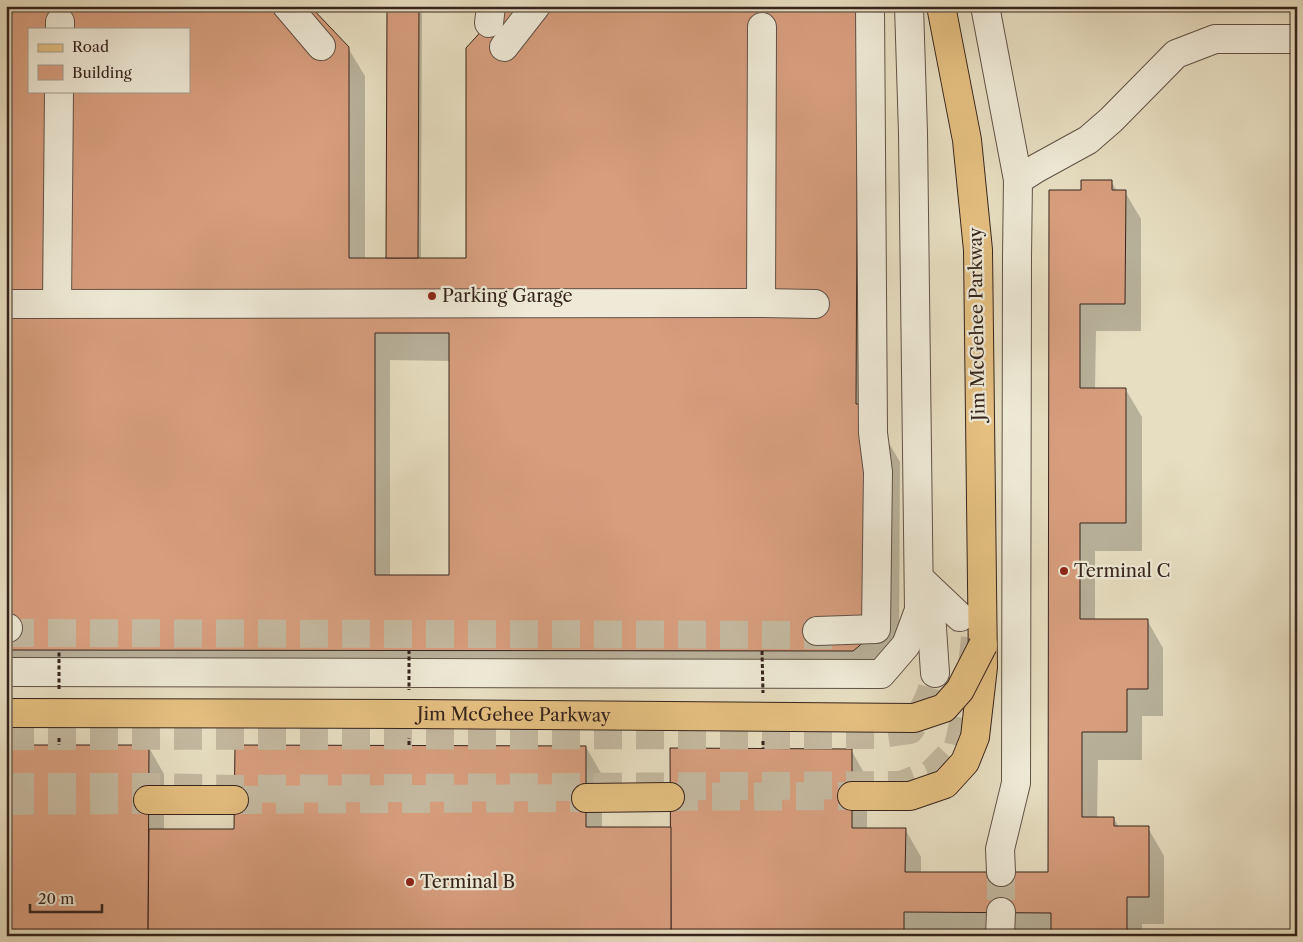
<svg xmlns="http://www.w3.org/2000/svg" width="1303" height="942" viewBox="0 0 1303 942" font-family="'Libre Caslon Text',serif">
	<rect width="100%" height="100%" fill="#e7dec1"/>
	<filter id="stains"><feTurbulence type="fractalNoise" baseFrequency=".004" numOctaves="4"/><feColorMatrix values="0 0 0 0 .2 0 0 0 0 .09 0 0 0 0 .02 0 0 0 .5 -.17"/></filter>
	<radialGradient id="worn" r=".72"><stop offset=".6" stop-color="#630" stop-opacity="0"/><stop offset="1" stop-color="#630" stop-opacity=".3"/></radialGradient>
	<!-- shadow -->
	<g fill="#0003" fill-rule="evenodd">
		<path d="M6 6 348 48 365 76V259H388V6H422L421 259H467L870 6 886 438 900 462 899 645 892 660 6 677ZM29 29H189V91H29ZM390 360 450 361V577H390Z"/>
		<path d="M1111 181 1117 191 1125 192 1141 219V331H1096L1095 389 1126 390 1142 417V551H1095V620H1147L1163 648V716H1142V760H1098L1097 819H1114L1119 827 1148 828 1164 856V924H1142V936H6L148 746 164 774V830H236L586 747 602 775V828H673L851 750 867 778V829H905L921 857V873H1049L1082 192Z"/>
	</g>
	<!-- building -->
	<g fill="#d79e7e" stroke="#36241d" fill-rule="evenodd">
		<path d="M6 6H310L349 47V258H466V48L504 6H858L856 404H871L876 632 853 651 6 650ZM29 29H189V91H29ZM375 333H449V575H375Z"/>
		<path d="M387 6H419L418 258H386Z"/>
		<path d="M1081 180H1112V190H1126L1125 304H1080V388H1126V523H1080V619H1148V689H1127V732H1082V817H1114V826H1149V897H1127V936H1051V913L904 912V936H671L670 748 852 749V828H906L905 872H1048L1049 190H1081Z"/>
		<path d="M6 745H149L148 936H6Z"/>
		<path d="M235 745 586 746V827H671V936H148L149 829H234Z"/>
	</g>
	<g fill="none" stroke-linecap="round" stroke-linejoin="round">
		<!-- minor-tunnel -->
		<g stroke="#c4b9a0" stroke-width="28" stroke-dasharray="28 14" stroke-linecap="butt">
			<path d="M6 633 842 635"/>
			<path d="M6 736 876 735 910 730C922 711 933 696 935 673"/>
			<path d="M6 787H149L234 789 901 785 932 773 958 746 968 702 975 638 960 617"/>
			<path d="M1001 872V912"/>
		</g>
		<!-- major-tunnel -->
		<g stroke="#c4b9a0" stroke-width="28" stroke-dasharray="28 14" stroke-linecap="butt">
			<path d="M670 797 852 796"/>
			<path d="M234 800 586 798"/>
			<path d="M6 801 148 800"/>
		</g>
		<!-- minor casing -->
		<g stroke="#625246" stroke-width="30">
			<g id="minor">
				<path d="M287 6 321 46"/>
				<path d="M985 6 1018 180"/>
				<path d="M489 23 491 6"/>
				<path d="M60 29V22"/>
				<path d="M504 47 536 6"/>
				<path d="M761 303 762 27"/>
				<path d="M10 304 761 303 815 304"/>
				<path d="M57 304 59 91"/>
				<path d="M921 580 960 617"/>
				<path d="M924 594 931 613 935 673"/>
				<path d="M6 628H8"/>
				<path d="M817 631 876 629 878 472 873 433 870 6"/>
				<path d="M6 672 881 674 906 645 919 610 913 133 909 6"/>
				<path d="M1001 872 1000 849 1016 783 1017 257 1018 180 1037 168 1088 140 1111 120 1176 54 1215 39H1297"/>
				<path d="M1000 936 1001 912"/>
			</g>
		</g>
		<!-- major casing -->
		<g stroke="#36241d" stroke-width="30">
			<g id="major">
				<path d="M852 796H910L945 784 965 762 975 737 983 667 978 250 967 140 941 6"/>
				<path d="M586 798 670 797"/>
				<path d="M148 800H234"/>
			</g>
		</g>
		<!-- minor -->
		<use href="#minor" stroke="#efead7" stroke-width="28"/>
		<!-- major -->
		<use href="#major" stroke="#e4bf80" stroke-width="28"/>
		<!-- major-bridge casing -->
		<g stroke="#36241d" stroke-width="30" stroke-linecap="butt">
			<g id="major-bridge">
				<path id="s1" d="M6 713 409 714 914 718 944 708 960 690 983 645"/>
			</g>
		</g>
		<!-- path-bridge -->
		<g stroke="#36241d" stroke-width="3" stroke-dasharray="4 2.5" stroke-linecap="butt">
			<path d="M409 650V690"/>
			<path d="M762 651 763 693"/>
			<path d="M59 689V650"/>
			<path d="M59 738V745"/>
			<path d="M763 741V749"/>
			<path d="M409 745V738"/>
		</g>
		<!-- major-bridge -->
		<use href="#major-bridge" stroke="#e4bf80" stroke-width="28"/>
	</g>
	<!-- markers -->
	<g fill="#8f2418" stroke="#efead7" stroke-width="2">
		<circle cx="432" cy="296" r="5"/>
		<circle cx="1064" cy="571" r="5"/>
		<circle cx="410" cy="882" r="5"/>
	</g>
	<g text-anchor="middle" stroke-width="4.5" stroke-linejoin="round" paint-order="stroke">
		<!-- poi labels -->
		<g font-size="18" fill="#36241d" stroke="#efead7" text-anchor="start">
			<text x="442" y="302">Parking Garage</text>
			<text x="1074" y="577">Terminal C</text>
			<text x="420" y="888">Terminal B</text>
		</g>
		<!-- street labels -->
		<g font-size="18" fill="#36241d" stroke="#efead7">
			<text transform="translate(977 324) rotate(-91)" y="6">Jim McGehee Parkway</text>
			<text dy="6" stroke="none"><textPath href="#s1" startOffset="508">Jim McGehee Parkway</textPath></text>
		</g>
	</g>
	<!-- margin -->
	<rect width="1303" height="942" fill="none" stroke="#e7dec1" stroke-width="25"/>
	<rect x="8" y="8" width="1288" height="927" fill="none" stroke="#36241d" stroke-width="2.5"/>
	<rect x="12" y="12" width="1278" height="917" fill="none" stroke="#36241d"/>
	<!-- legend -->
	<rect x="28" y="28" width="162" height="65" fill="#efead7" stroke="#a59b8d"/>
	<rect x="38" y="44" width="25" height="8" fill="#e4bf80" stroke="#a59b8d"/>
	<text x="72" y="52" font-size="15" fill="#36241d">Road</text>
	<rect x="38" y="65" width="25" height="15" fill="#d79e7e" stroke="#a59b8d"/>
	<text x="72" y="78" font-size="15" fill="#36241d">Building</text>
	<!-- scale -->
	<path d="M30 904v8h72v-8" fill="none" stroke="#36241d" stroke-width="2.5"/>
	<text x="38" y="904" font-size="15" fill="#36241d" stroke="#efead7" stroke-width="4" paint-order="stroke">20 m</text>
	<rect width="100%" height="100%" filter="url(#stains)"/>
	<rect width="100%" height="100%" fill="url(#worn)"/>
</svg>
